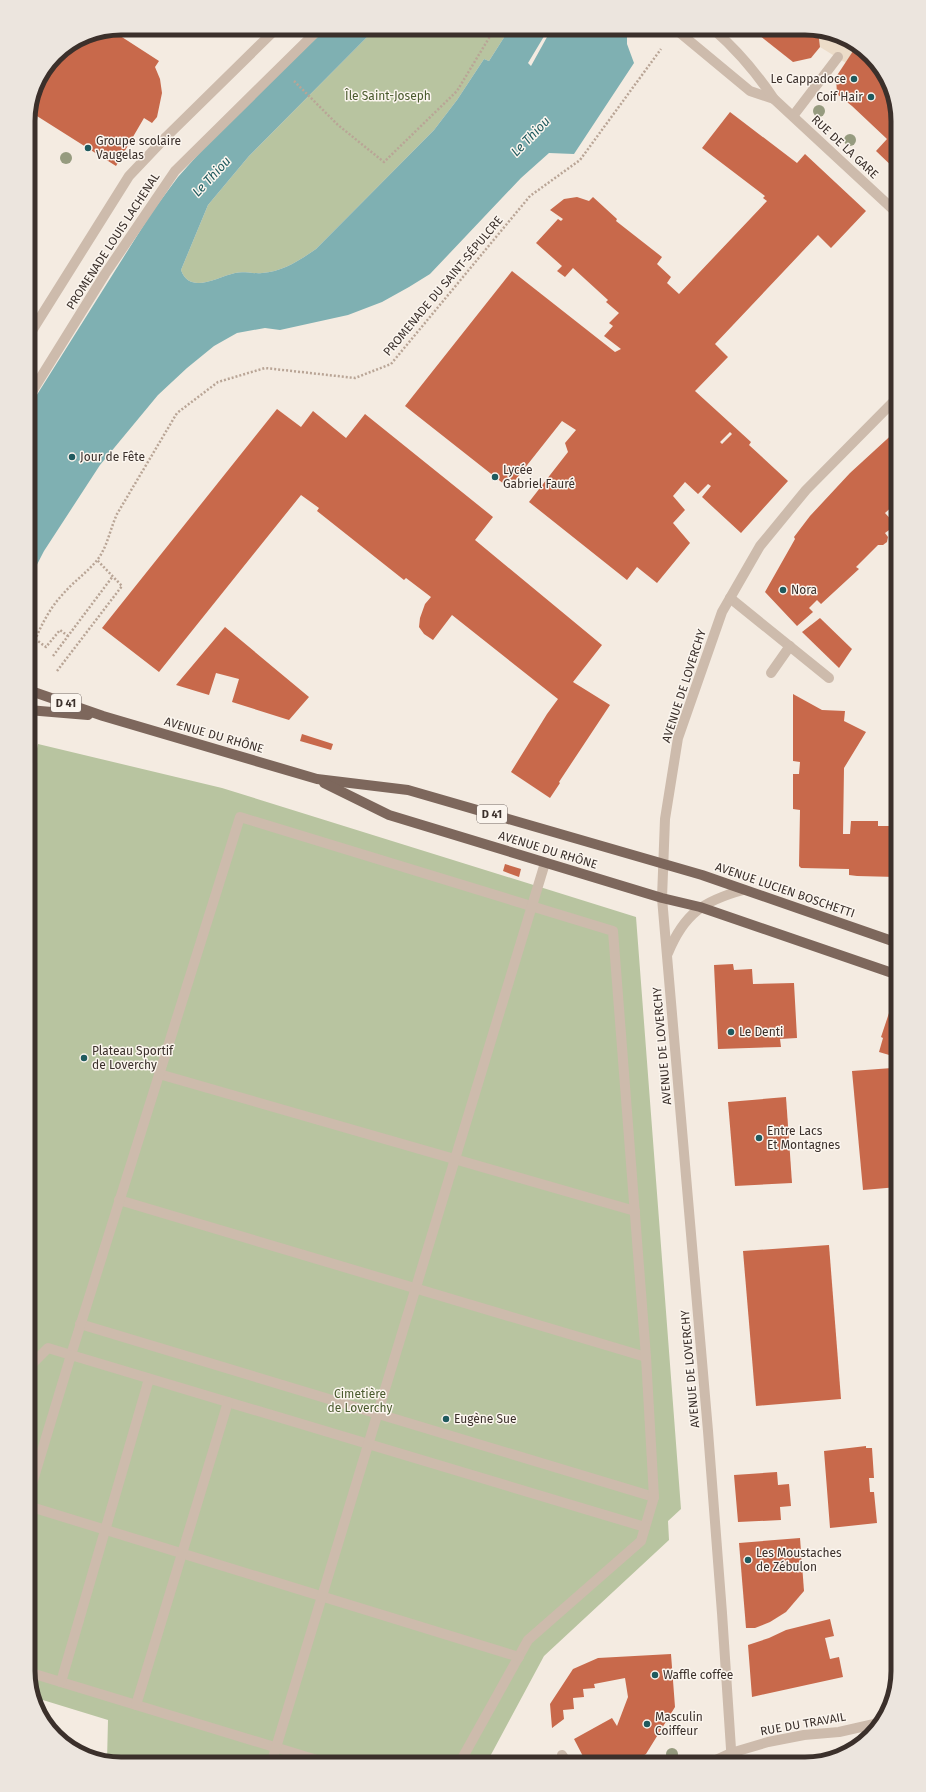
<svg xmlns="http://www.w3.org/2000/svg" width="926" height="1792" viewBox="0 0 926 1792" font-family="'Fira Sans',sans-serif">
	<rect width="100%" height="100%" fill="#f4ebe1"/>
	<!-- green -->
	<g fill="#b8c4a0">
		<path d="M376 28H510L489 61 484 59 457 100 434 130 316 249C300 260 282 272 262 273 254 274 243 271 235 273 217 277 190 295 181 270L208 205 249 156Z"/>
		<path d="M38 744 222 788 636 917 681 1509 668 1521 669 1540 544 1656 486 1764H115L107 1761 108 1720 33 1697 28 1671V1331L31 1328 28 1326V789Z"/>
	</g>
	<!-- plaza -->
	<path fill="#ecdcc8" d="M818 31 857 45 846 63 820 47Z"/>
	<!-- water -->
	<path fill="#7fb0b2" d="M327 28H376L249 156 208 205 181 270C190 295 217 277 235 273 243 271 254 274 262 273 282 272 300 260 316 249L434 130 457 100 484 59 489 61 510 28H529L525 35 528 37 533 28H549L528 63 531 66 552 28H627V44L634 63 574 154 549 153 521 178 430 274 409 287 382 302 348 315 280 330 265 328 237 333 214 346 187 368 158 395 100 465 44 551 28 582V409L152 212 178 177 221 129Z"/>
	<!-- building -->
	<g fill="#c8694b" fill-rule="evenodd">
		<path d="M750 28H812L818 31 820 47 811 58 793 62Z"/>
		<path d="M111 30 159 61 155 67 160 79 162 93 157 117 152 123 144 118 116 166 29 111 35 85 55 55 85 35Z"/>
		<path d="M857 45 862 47 891 85 898 121V172L876 151 887 139 852 106 837 94 836 77Z"/>
		<path d="M730 112 797 163 805 154 866 211 831 248 818 235 715 344 728 357 695 391 751 442 749 445 788 481 741 533 702 497 711 486 708 484 698 494 685 482 673 496 685 510 673 523 690 543 657 583 637 567 627 580 529 502 568 452 565 443 576 430 562 421 509 488 405 406 512 271 615 352 621 349 604 336 613 326 609 323 619 313 606 302 608 300 573 268 565 277 557 271 562 266 536 243 558 219 561 221 563 219 550 210 564 199 577 197 589 201 593 197 617 219 616 221 662 257 657 264 671 277 667 283 679 294 767 201 763 198 765 196 702 148ZM730 432 732 434 722 444 720 442Z"/>
		<path d="M898 349V365L890 358Z"/>
		<path d="M277 409 301 427 313 411 346 438 365 414 493 517 475 540 602 645 573 682 610 705 559 782 560 783 550 798 511 772 547 714 558 699 452 615 433 640 424 634 419 627 420 618 425 604 431 597 406 578 404 580 317 511 319 508 301 495 159 672 102 628Z"/>
		<path d="M898 429V508L895 504 885 513 896 525 885 533 888 537 887 542 883 545H878L856 567 859 569 821 604 817 600 809 608 813 612 797 626 765 592 795 539 794 537 810 516 850 473Z"/>
		<path d="M820 618 852 649 839 668 802 632Z"/>
		<path d="M225 627 309 697 289 720 232 702 239 679 216 673 209 695 176 685Z"/>
		<path d="M898 647V665L889 660Z"/>
		<path d="M793 694 822 710 845 711 844 721 866 732 844 768 843 834H850L851 821H878V826H898V869H897L896 877 857 876 849 875V869L801 868 799 866 800 810 793 809V774H799L800 762 793 761Z"/>
		<path d="M302 734 333 744 331 750 300 741Z"/>
		<path d="M505 864 521 869 519 877 503 871Z"/>
		<path d="M733 964 734 970 752 969 753 984 794 983 797 1038 780 1039 781 1047 718 1049 714 965Z"/>
		<path d="M893 1001 898 1003V1050L896 1057 879 1052 883 1038 881 1037Z"/>
		<path d="M892 1068 898 1135V1187L863 1190 852 1071Z"/>
		<path d="M786 1097 792 1183 735 1186 728 1102Z"/>
		<path d="M829 1245 841 1399 756 1406 743 1251Z"/>
		<path d="M866 1446V1448H872L874 1478H869L870 1492H874L877 1523 830 1528 824 1451Z"/>
		<path d="M777 1472 778 1485 789 1484 791 1506 780 1507 781 1520 738 1522 734 1475Z"/>
		<path d="M800 1538 804 1591 786 1612 770 1622 755 1628H746L739 1543Z"/>
		<path d="M830 1619 834 1636 825 1638 830 1659 839 1657 843 1677 752 1697 748 1645 769 1638 786 1630Z"/>
		<path d="M671 1654 675 1707 646 1754 629 1764H587L574 1739 612 1718 617 1726 628 1697 625 1678 594 1684 595 1688 583 1689 584 1697 573 1698 574 1709 563 1710 564 1719 552 1728 550 1704 573 1669 598 1658Z"/>
		<path d="M539 1759 542 1764H532Z"/>
	</g>
	<g fill="none" stroke-linecap="round" stroke-linejoin="round">
		<!-- path -->
		<g stroke="#b9a596" stroke-width="2.5" stroke-dasharray="2 2" stroke-linecap="butt">
			<path d="M294 81 338 125 384 162 457 91 495 28"/>
			<path d="M35 639 46 647 60 630 68 636"/>
			<path d="M53 656 113 576"/>
			<path d="M28 659C36 636 46 612 63 594 74 581 88 572 98 559 108 545 110 529 117 514L177 413 218 382 265 368 355 378 391 364 530 196 580 160 661 49"/>
			<path d="M57 671 122 586 97 560"/>
			<path d="M28 759 32 742"/>
		</g>
		<!-- minor -->
		<g stroke="#cdbbac" stroke-width="10">
			<path d="M674 28 750 91 774 99"/>
			<path d="M712 28C736 49 756 72 774 99L898 214"/>
			<path d="M793 116 838 57"/>
			<path d="M28 337 129 176 166 137 277 28"/>
			<path d="M28 398 105 274 175 171 320 28"/>
			<path d="M730 598 829 678"/>
			<path d="M771 673 790 646"/>
			<path d="M668 953C684 914 703 901 743 890"/>
			<path d="M159 1074 635 1211"/>
			<path d="M119 1200 646 1357"/>
			<path d="M80 1324 654 1497"/>
			<path d="M28 1368 48 1348 71 1355 240 817 613 931 646 1357 654 1497 641 1541 528 1640 459 1764"/>
			<path d="M28 1497 71 1355 645 1527"/>
			<path d="M28 1506 519 1657"/>
			<path d="M28 1672 330 1764"/>
			<path d="M61 1682 149 1379"/>
			<path d="M136 1705 228 1402"/>
			<path d="M562 1755 568 1764"/>
			<path d="M271 1764 545 863"/>
			<path d="M707 1764 731 1753 768 1742 804 1735 839 1732 883 1722"/>
			<path d="M732 1764 722 1613 708 1431 662 898 665 819 678 738 722 612 760 546 806 490 898 397"/>
		</g>
		<!-- major -->
		<g stroke="#7d675c" stroke-width="10">
			<path d="M28 690 103 716 317 779 408 790 702 875 898 943"/>
			<path d="M28 710 88 715"/>
			<path d="M324 783 389 815 662 898 700 907 898 975"/>
		</g>
	</g>
	<!-- trees -->
	<g fill="#969b7f">
		<circle cx="819" cy="111" r="6"/>
		<circle cx="850" cy="140" r="6"/>
		<circle cx="66" cy="158" r="6"/>
		<circle cx="672" cy="1754" r="6"/>
	</g>
	<!-- markers -->
	<g fill="#1f5a5e" stroke="#fbf5ee" stroke-width="1.5">
		<circle cx="854" cy="79" r="4"/>
		<circle cx="871" cy="97" r="4"/>
		<circle cx="88" cy="148" r="4"/>
		<circle cx="72" cy="457" r="4"/>
		<circle cx="495" cy="477" r="4"/>
		<circle cx="783" cy="590" r="4"/>
		<circle cx="731" cy="1032" r="4"/>
		<circle cx="84" cy="1058" r="4"/>
		<circle cx="759" cy="1138" r="4"/>
		<circle cx="446" cy="1419" r="4"/>
		<circle cx="748" cy="1560" r="4"/>
		<circle cx="655" cy="1675" r="4"/>
		<circle cx="647" cy="1724" r="4"/>
	</g>
	<g text-anchor="middle" stroke-width="3" stroke-linejoin="round" paint-order="stroke">
		<!-- shield labels -->
		<g fill="#fbf5ee" stroke="#756b66" stroke-width="1">
			<rect x="51" y="694" width="30" height="18" rx="3"/>
			<rect x="477" y="805" width="30" height="18" rx="3"/>
		</g>
		<g font-size="11" font-weight="bold" fill="#3b302b">
			<text x="66" y="707">D 41</text>
			<text x="492" y="818">D 41</text>
		</g>
		<!-- poi labels -->
		<g font-size="12" fill="#3b302b" stroke="#fbf5ee" text-anchor="start">
			<text x="846" y="83" text-anchor="end">Le Cappadoce</text>
			<text x="863" y="101" text-anchor="end">Coif Hair</text>
			<text x="96" y="145">Groupe scolaire<tspan x="96" dy="14">Vaugelas</tspan></text>
			<text x="80" y="461">Jour de Fête</text>
			<text x="503" y="474">Lycée<tspan x="503" dy="14">Gabriel Fauré</tspan></text>
			<text x="791" y="594">Nora</text>
			<text x="739" y="1036">Le Denti</text>
			<text x="92" y="1055">Plateau Sportif<tspan x="92" dy="14">de Loverchy</tspan></text>
			<text x="767" y="1135">Entre Lacs<tspan x="767" dy="14">Et Montagnes</tspan></text>
			<text x="454" y="1423">Eugène Sue</text>
			<text x="756" y="1557">Les Moustaches<tspan x="756" dy="14">de Zébulon</tspan></text>
			<text x="663" y="1679">Waffle coffee</text>
			<text x="655" y="1721">Masculin<tspan x="655" dy="14">Coiffeur</tspan></text>
		</g>
		<!-- park labels -->
		<g font-size="12" fill="#4a5a2e" stroke="#fbf5ee">
			<text x="388" y="100">Île Saint-Joseph</text>
			<text x="360" y="1398">Cimetière<tspan x="360" dy="14">de Loverchy</tspan></text>
		</g>
		<!-- street labels -->
		<g font-size="12" fill="#3b302b" stroke="#fbf5ee">
			<text transform="translate(845 147) rotate(43)" y="4">RUE DE LA GARE</text>
			<text transform="translate(113 241) rotate(-57)" y="4">PROMENADE LOUIS LACHENAL</text>
			<text transform="translate(443 286) rotate(-50)" y="4">PROMENADE DU SAINT-SÉPULCRE</text>
			<text transform="translate(684 686) rotate(-72)" y="4">AVENUE DE LOVERCHY</text>
			<text transform="translate(214 735) rotate(16)" y="4">AVENUE DU RHÔNE</text>
			<text transform="translate(548 850) rotate(17)" y="4">AVENUE DU RHÔNE</text>
			<text transform="translate(785 890) rotate(19)" y="4">AVENUE LUCIEN BOSCHETTI</text>
			<text transform="translate(662 1046) rotate(-95)" y="4">AVENUE DE LOVERCHY</text>
			<text transform="translate(690 1369) rotate(-95)" y="4">AVENUE DE LOVERCHY</text>
			<text transform="translate(803 1724) rotate(-10)" y="4">RUE DU TRAVAIL</text>
		</g>
		<!-- water labels -->
		<g font-size="13" font-style="italic" fill="#1f5a5e" stroke="#fbf5ee">
			<text transform="translate(530 136) rotate(-46)" y="5">Le Thiou</text>
			<text transform="translate(211 176) rotate(-47)" y="5">Le Thiou</text>
		</g>
	</g>
	<!-- crop -->
	<path d="M0 0H926V1792H0ZM121 35H805A86 86 0 0 1 891 121V1671A86 86 0 0 1 805 1757H121A86 86 0 0 1 35 1671V121A86 86 0 0 1 121 35Z" fill="#ece5de" fill-rule="evenodd"/>
	<path fill="none" stroke="#3b302b" stroke-width="5" d="M121 35H805A86 86 0 0 1 891 121V1671A86 86 0 0 1 805 1757H121A86 86 0 0 1 35 1671V121A86 86 0 0 1 121 35Z"/>
</svg>
